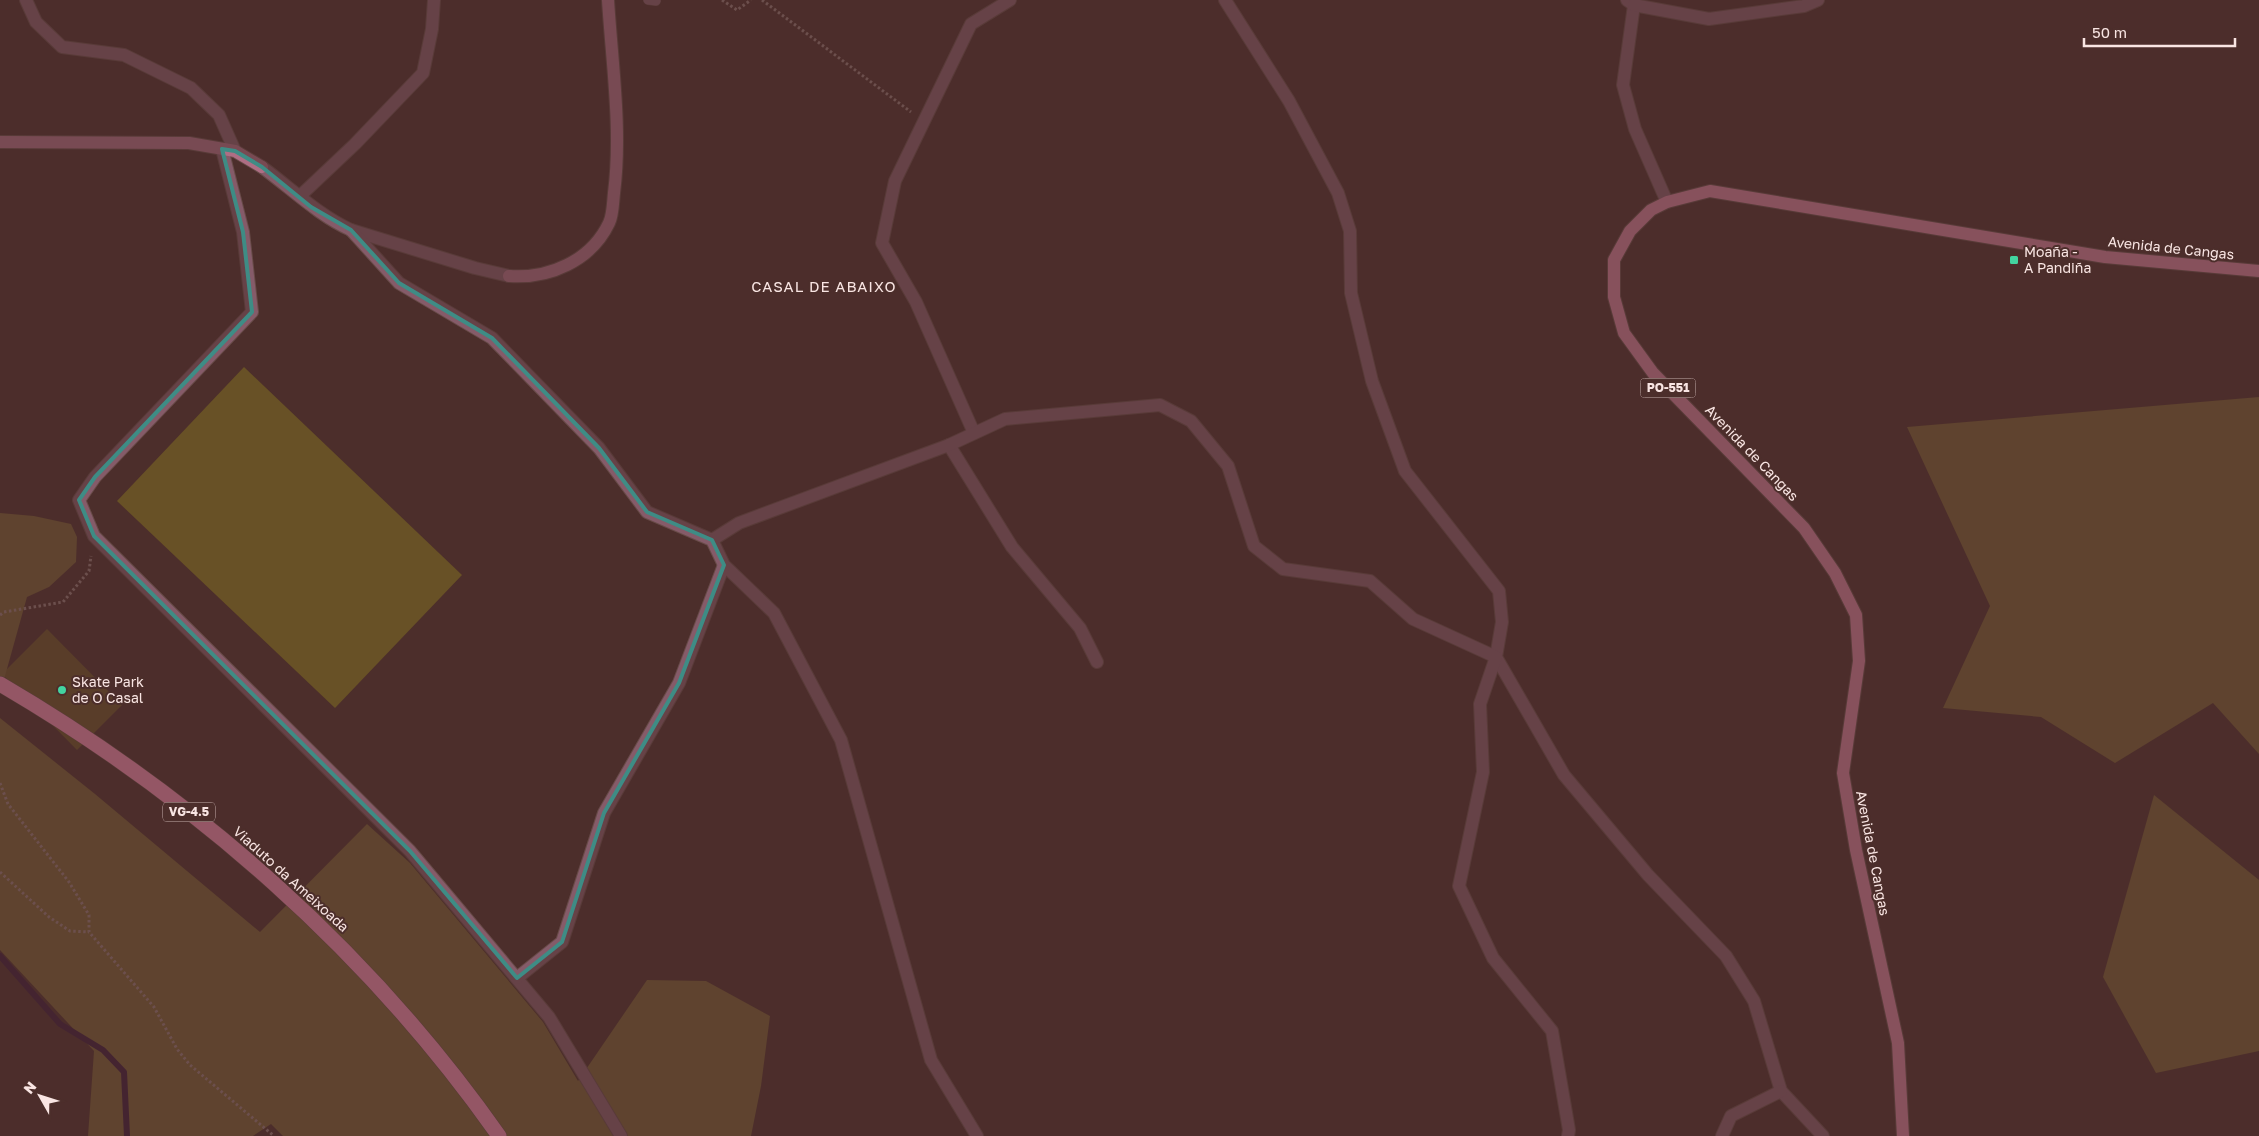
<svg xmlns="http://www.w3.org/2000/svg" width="2259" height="1136" viewBox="0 0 2259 1136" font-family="'Golos Text',sans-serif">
	<rect width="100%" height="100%" fill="#4c2e2b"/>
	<!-- green -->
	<g fill="#685126">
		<path d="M244 367 462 575 335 708 117 501Z"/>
		<path d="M47 629 122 705 77 750 2 674Z"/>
	</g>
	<!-- forest -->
	<g fill="#755d33">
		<path d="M2259 397V754L2213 703 2115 763 2041 717 1943 708 1990 606 1907 427Z"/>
		<path d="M0 513 34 516 71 524 77 537 76 562 49 587 27 597 0 694Z"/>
		<path d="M0 718 95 794 260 932 367 824 410 863 543 1022 578 1081 647 980 706 981 770 1016 761 1086 751 1136H283L271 1124 253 1136H88L94 1051 0 950Z"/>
		<path d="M2154 795 2259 880V1051L2156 1073 2103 977Z"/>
	</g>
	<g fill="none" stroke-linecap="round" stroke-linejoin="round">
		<!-- stream -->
		<path stroke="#3a1a37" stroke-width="6" d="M0 956 60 1024 103 1050 124 1072 127 1136"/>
		<!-- lane casing -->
		<g stroke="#684b48" stroke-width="10">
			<path id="lane" d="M648 0 656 1"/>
		</g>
		<!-- street casing -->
		<g stroke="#684b48" stroke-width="14">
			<g id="street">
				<path d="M26 0 36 22 62 47 124 55 191 88 219 115 235 151"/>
				<path d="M1225 0 1289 101 1338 193 1350 231 1351 293 1372 381 1405 471 1499 591 1502 622 1496 657 1564 775 1648 875 1726 956 1754 1001 1781 1091 1823 1136"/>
				<path d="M1627 0 1634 5 1623 85 1635 129 1667 202"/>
				<path d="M1634 5 1709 19 1804 6 1818 0"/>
				<path d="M222 149 243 232 252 312 95 477 79 500 94 536 410 851 549 1017 621 1136"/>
				<path d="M262 167C292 189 318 215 351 230L475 268 509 276"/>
				<path d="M300 196 355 144 423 73 432 29 434 0"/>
				<path d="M351 230 399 283 492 338 599 448 647 512 712 540 724 565 774 613 841 740 931 1060 977 1136"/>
				<path d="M974 433 916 302 882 243 895 181 971 24 1010 0"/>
				<path d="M949 445 1012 547 1080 628 1097 662"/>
				<path d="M712 540 739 523 949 445 1005 419 1160 405 1191 421 1228 466 1254 546 1283 569 1370 581 1413 619 1496 657 1480 704 1483 772 1459 886 1493 958 1552 1031 1569 1130 1568 1136"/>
				<path d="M517 978 562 942 604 813 679 683 724 565"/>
				<path d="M1722 1136 1731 1116 1781 1091"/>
			</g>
		</g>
		<!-- secondary casing -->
		<g stroke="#684b48" stroke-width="14">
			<g id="secondary">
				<path d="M0 142 189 143 235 151 262 167"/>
				<path d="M509 276C549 279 591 261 609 223 613 215 613 202 614 193 622 130 612 64 608 0"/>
			</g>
		</g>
		<!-- primary casing -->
		<g stroke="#684b48" stroke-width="14">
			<path id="primary" d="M1903 1136 1898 1043 1856 850 1843 773 1859 661 1856 615 1835 573 1804 528 1653 373 1624 333 1614 297V260L1630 231 1651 210 1667 202 1710 191 2105 257 2259 271"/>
		</g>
		<!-- highway casing -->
		<g stroke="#684b48" stroke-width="16">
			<path id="highway" d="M0 684C195 798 369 951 499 1136"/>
		</g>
		<!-- path -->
		<g stroke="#927875" stroke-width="3" stroke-dasharray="2.5 2.5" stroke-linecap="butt">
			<path d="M722 0 737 10 751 0"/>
			<path d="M762 0 911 112"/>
			<path d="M0 615 4 612 63 602 89 571 91 556"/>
			<path d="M0 783 8 804 69 882 89 915V932L154 1007 177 1049 190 1065 274 1136"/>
			<path d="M0 872 49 917 70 931 89 932"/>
		</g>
		<!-- lane -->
		<use href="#lane" stroke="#855b69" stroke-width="9"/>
		<!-- street -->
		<use href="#street" stroke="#855b69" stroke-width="12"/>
		<!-- secondary -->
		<use href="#secondary" stroke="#ae6e84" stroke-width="12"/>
		<!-- primary -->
		<use href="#primary" stroke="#ce7c98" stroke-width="12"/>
		<!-- highway -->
		<use href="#highway" stroke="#eb88ab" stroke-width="15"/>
	</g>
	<!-- marked area -->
	<path d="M0 0H2259V1136H0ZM222 149 235 151 262 167 311 207 351 230 399 283 492 338 599 448 647 512 712 540 724 565 679 683 604 813 562 942 517 978 410 851 94 536 79 500 95 477 252 312 243 232Z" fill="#4c2e2b" fill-opacity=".55" fill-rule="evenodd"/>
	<path fill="none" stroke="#3e8c85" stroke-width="4" stroke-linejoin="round" d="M222 149 235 151 262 167 311 207 351 230 399 283 492 338 599 448 647 512 712 540 724 565 679 683 604 813 562 942 517 978 410 851 94 536 79 500 95 477 252 312 243 232Z"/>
	<!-- markers -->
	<g fill="#43d4a0" stroke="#4c2e2b" stroke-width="2">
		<rect x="2009" y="255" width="10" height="10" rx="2.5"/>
		<circle cx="62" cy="690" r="5"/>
	</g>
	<g text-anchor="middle" stroke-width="4" stroke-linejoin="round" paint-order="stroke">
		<!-- shield labels -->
		<g fill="#4c2e2b" stroke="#c5aeac" stroke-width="1">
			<rect x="1640.5" y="378.5" width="55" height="19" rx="4"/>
			<rect x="163" y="802.5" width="52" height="19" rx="4"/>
		</g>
		<g font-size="12" font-weight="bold" fill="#f9e5e3">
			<text x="1668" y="392">PO-551</text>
			<text x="189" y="816">VG-4.5</text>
		</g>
		<!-- street labels -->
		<g font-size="14" fill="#f9e5e3" stroke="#4c2e2b">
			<text transform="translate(2171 248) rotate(6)" y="5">Avenida de Cangas</text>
			<text transform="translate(1752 453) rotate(46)" y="5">Avenida de Cangas</text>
			<text transform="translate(1873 853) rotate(79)" y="5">Avenida de Cangas</text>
			<text transform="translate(291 879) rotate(42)" y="5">Viaduto da Ameixoada</text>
		</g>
		<!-- poi labels -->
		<g font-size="14" fill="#f9e5e3" stroke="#4c2e2b" text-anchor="start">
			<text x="2024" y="257">Moaña -<tspan x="2024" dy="16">A Pandiña</tspan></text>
			<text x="72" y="687">Skate Park<tspan x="72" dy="16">de O Casal</tspan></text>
		</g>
		<!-- neighbourhood labels -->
		<g font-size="15" letter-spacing="1" fill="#f9e5e3" stroke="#4c2e2b">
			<text x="824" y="292">CASAL DE ABAIXO</text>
		</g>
	</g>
	<!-- north arrow -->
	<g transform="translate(40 1096) rotate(309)" stroke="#4c2e2b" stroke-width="4" paint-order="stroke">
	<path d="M0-4L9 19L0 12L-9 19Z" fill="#f9e5e3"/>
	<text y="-8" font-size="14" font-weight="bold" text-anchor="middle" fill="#f9e5e3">N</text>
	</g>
	<!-- scale -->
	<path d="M2084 38v8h151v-8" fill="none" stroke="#f9e5e3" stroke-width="2.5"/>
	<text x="2092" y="38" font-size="15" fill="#f9e5e3" stroke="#4c2e2b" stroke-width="4" paint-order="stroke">50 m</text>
</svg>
